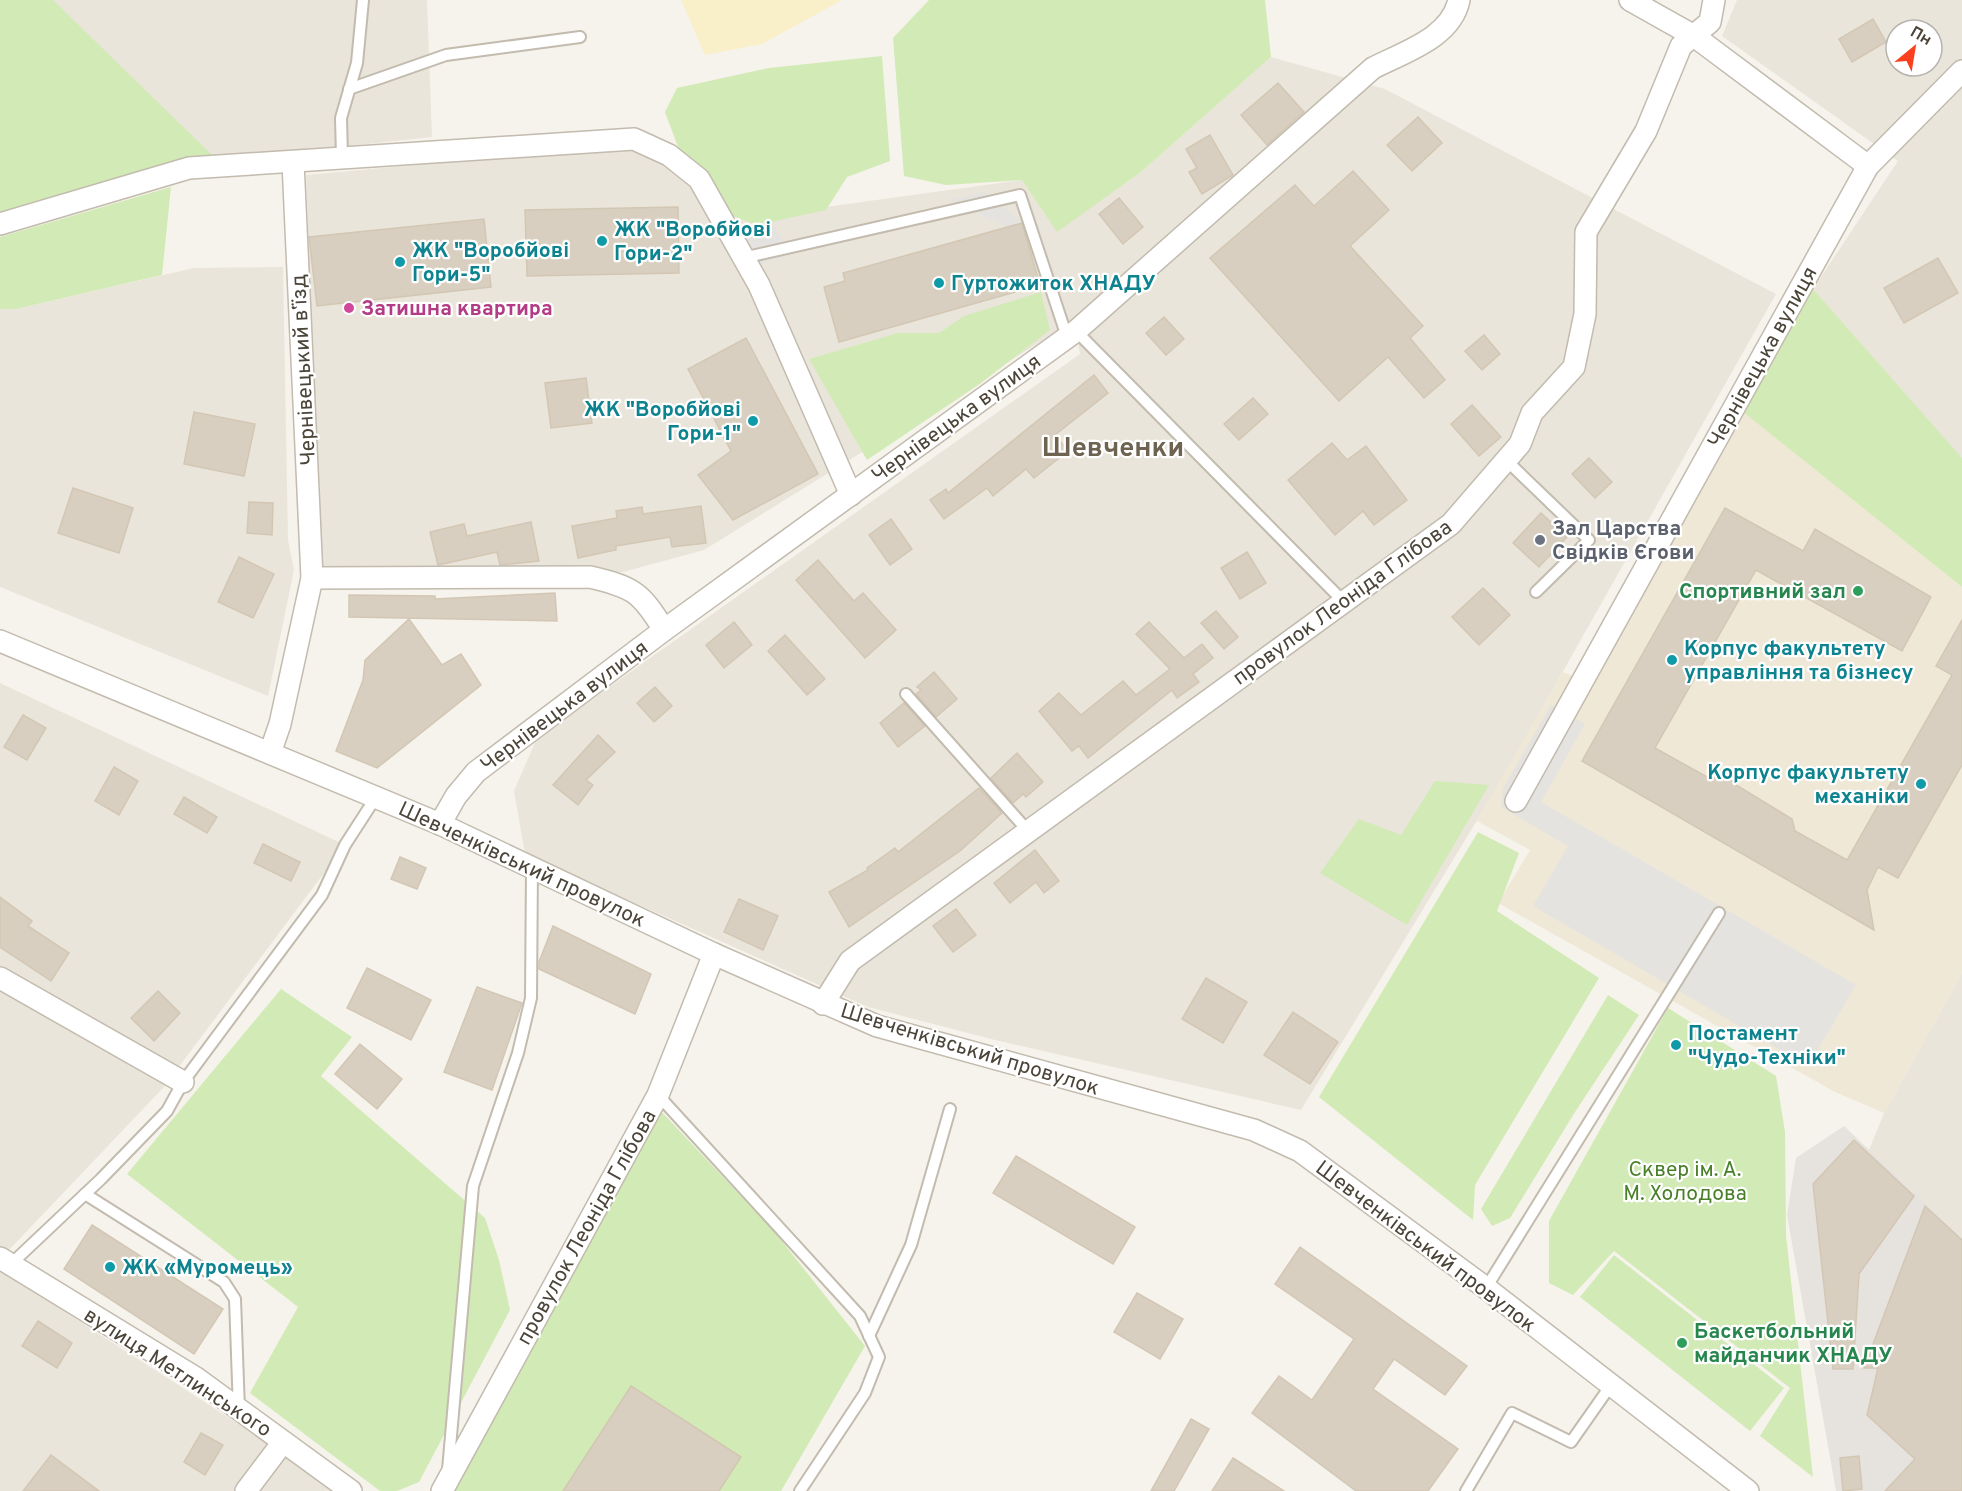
<svg xmlns="http://www.w3.org/2000/svg" width="1962" height="1491" viewBox="0 0 1962 1491" font-family="Overpass,sans-serif">
	<rect width="100%" height="100%" fill="#f6f3ec"/>
	<!-- residential -->
	<g fill="#eae5da" fill-rule="evenodd">
		<path d="M0 0H427L432 137 219 160 0 215Z"/>
		<path d="M1737 0H1962V459L1813 289 1898 161 1722 36ZM1896 30H1932V66H1896Z"/>
		<path d="M1271 57 1385 89 1776 294 1504 776 1301 1110 995 1040 868 1007 525 854 514 791 537 738 1080 354 1073 318 1058 331 704 550 623 572 320 566 306 175 632 145 696 180 717 222 1022 180 1057 231 1141 172Z"/>
		<path d="M283 267 288 540 294 570 268 696 0 587V309H16L194 268Z"/>
		<path d="M0 683 345 845 163 1088 8 1251 0 1246Z"/>
		<path d="M1962 973V1238L1869 1150 1884 1113Z"/>
		<path d="M0 1270 271 1445 337 1491H0Z"/>
	</g>
	<!-- industrial -->
	<path fill="#e6e2dd" d="M1844 1126 1962 1238V1491H1836L1787 1215 1796 1158Z"/>
	<!-- education -->
	<path fill="#efe8d6" d="M1736 405 1962 587V973L1884 1113 1835 1092 1498 903 1530 850 1477 821 1563 672 1583 680Z"/>
	<!-- green -->
	<g fill="#d2eab5">
		<path d="M0 0H53L216 159 187 158 0 212Z"/>
		<path d="M929 0H1265L1271 57 1141 172 1057 232 1022 180 946 185 904 176 893 38Z"/>
		<path d="M882 56 890 161 847 177 826 210 757 225 727 214 681 155 665 112 677 88 769 68Z"/>
		<path d="M171 187 162 275 16 309H0V237Z"/>
		<path d="M1813 289 1962 458V587L1742 411Z"/>
		<path d="M1041 292 1050 330 981 383 867 460 809 359 898 333H939L964 316Z"/>
		<path d="M1435 781 1489 785 1407 925 1320 873 1359 819 1401 835Z"/>
		<path d="M1478 832 1519 853 1497 911 1599 978 1475 1185 1473 1220 1319 1097Z"/>
		<path d="M281 989 352 1037 321 1076 485 1218 499 1260 510 1310 419 1482 397 1491H380L250 1393 298 1307 127 1174Z"/>
		<path d="M1608 995 1639 1015 1575 1112 1510 1218 1492 1226 1481 1209Z"/>
		<path d="M1668 1008 1776 1076 1785 1132 1786 1236 1813 1477 1760 1436 1790 1388 1614 1251 1573 1295 1549 1283V1221Z"/>
		<path d="M658 1108 773 1230 865 1346 781 1491H454Z"/>
		<path d="M1614 1255 1784 1388 1750 1431 1580 1297Z"/>
	</g>
	<!-- sand -->
	<path fill="#f9efc9" d="M681 0H842L762 44 705 55Z"/>
	<!-- parking -->
	<g fill="#e5e3e0">
		<path d="M985 192 1023 223 1008 227 949 200Z"/>
		<path d="M734 226 775 227 791 255 757 265Z"/>
		<path d="M1551 705 1585 724 1541 802 1856 985 1808 1066 1533 906 1568 846 1501 807 1503 788Z"/>
	</g>
	<!-- building -->
	<g fill="#d8cfc1" stroke="#d3c7b4" stroke-width="1.5">
		<path d="M1873 19 1886 42 1852 62 1839 39Z"/>
		<path d="M1278 83 1304 112 1267 145 1241 115Z"/>
		<path d="M1418 117 1442 143 1412 171 1387 145Z"/>
		<path d="M1210 135 1233 175 1202 194 1189 172 1197 168 1186 149Z"/>
		<path d="M1353 171 1389 210 1350 246 1423 326 1410 338 1445 380 1424 398 1388 357 1339 401 1210 258 1295 185 1314 206Z"/>
		<path d="M1119 198 1143 227 1123 244 1099 214Z"/>
		<path d="M678 207 679 273 527 276 525 210Z"/>
		<path d="M484 219 491 287 317 306 309 237Z"/>
		<path d="M1022 223 1040 285 839 342 824 287 845 281 843 273Z"/>
		<path d="M1938 258 1958 293 1904 323 1884 288Z"/>
		<path d="M1164 317 1184 339 1166 355 1146 333Z"/>
		<path d="M1484 335 1500 354 1482 370 1465 351Z"/>
		<path d="M746 338 818 474 733 520 698 475 731 451 688 369Z"/>
		<path d="M1094 375 1108 393 1055 435 1068 451 1034 478 1026 469 993 496 987 488 944 519 930 500 946 489 948 493Z"/>
		<path d="M586 378 592 423 551 428 545 383Z"/>
		<path d="M1253 398 1268 414 1239 440 1224 424Z"/>
		<path d="M1472 405 1501 437 1479 456 1451 424Z"/>
		<path d="M194 412 255 424 244 476 184 464Z"/>
		<path d="M1332 443 1347 460 1366 446 1407 500 1374 525 1363 511 1335 535 1288 480Z"/>
		<path d="M1589 458 1612 482 1595 498 1572 474Z"/>
		<path d="M73 488 133 508 119 553 58 533Z"/>
		<path d="M249 502 273 503 272 535 247 533Z"/>
		<path d="M701 506 706 543 672 547 670 537 616 546V550L578 558 572 526 617 518 616 511 642 507 643 514Z"/>
		<path d="M1725 508 1803 551 1815 529 1931 597 1902 651 1756 570 1655 748 1707 777 1711 769 1737 783 1736 785 1792 819 1795 831 1847 860 1952 675 1936 666 1962 620V765L1898 878 1878 867 1867 890 1874 930 1582 761Z"/>
		<path d="M1541 513 1567 537 1539 567 1513 543Z"/>
		<path d="M891 519 912 549 890 565 869 535Z"/>
		<path d="M531 522 539 561 500 565 497 552 438 565 430 532 464 524 467 536Z"/>
		<path d="M1247 552 1266 583 1240 599 1221 568Z"/>
		<path d="M239 557 274 574 253 618 218 602Z"/>
		<path d="M818 560 854 601 863 593 896 630 865 658 796 580Z"/>
		<path d="M1483 588 1510 615 1479 645 1452 617Z"/>
		<path d="M555 593 557 621 349 617V595L435 596V599Z"/>
		<path d="M1216 611 1238 637 1224 649 1201 623Z"/>
		<path d="M409 619 442 665 461 654 481 685 377 768 336 751 363 680 365 660Z"/>
		<path d="M734 622 752 645 724 668 706 645Z"/>
		<path d="M1149 622 1184 658 1202 644 1213 658 1193 674 1199 682 1177 698 1172 690 1088 758 1079 746 1072 751 1039 711 1059 693 1081 715 1123 681 1136 695 1170 669 1136 634Z"/>
		<path d="M785 635 825 679 807 695 768 651Z"/>
		<path d="M934 672 957 699 936 717 916 694 921 690 917 687Z"/>
		<path d="M655 687 672 706 654 722 637 703Z"/>
		<path d="M904 703 925 726 898 747 880 723Z"/>
		<path d="M23 715 46 728 27 760 4 747Z"/>
		<path d="M598 735 615 752 586 780 593 785 578 805 553 785Z"/>
		<path d="M1017 753 1043 782 1026 797 1023 794 1013 803 991 778Z"/>
		<path d="M114 767 138 781 119 815 95 801Z"/>
		<path d="M979 788 1002 813 960 851 849 927 829 892 868 870 867 868 895 848 898 852Z"/>
		<path d="M184 797 217 817 207 833 174 814Z"/>
		<path d="M263 844 300 862 291 881 254 863Z"/>
		<path d="M1035 850 1059 881 1044 893 1036 882 1010 903 994 883Z"/>
		<path d="M400 857 426 868 417 889 391 879Z"/>
		<path d="M0 897 32 921 28 926 69 953 51 981 0 947Z"/>
		<path d="M739 899 778 916 763 950 724 932Z"/>
		<path d="M956 909 976 935 953 952 933 926Z"/>
		<path d="M553 926 651 974 635 1014 539 969V962Z"/>
		<path d="M367 968 431 1000 411 1040 347 1008Z"/>
		<path d="M1206 978 1247 1002 1223 1043 1182 1019Z"/>
		<path d="M477 987 522 1003 492 1090 444 1072Z"/>
		<path d="M158 991 180 1013 154 1041 131 1018Z"/>
		<path d="M1293 1012 1338 1042 1310 1084 1264 1055Z"/>
		<path d="M360 1044 402 1079 377 1109 335 1074Z"/>
		<path d="M1854 1140 1914 1196 1859 1274 1853 1369H1833L1813 1184Z"/>
		<path d="M1016 1156 1135 1227 1113 1264 993 1193Z"/>
		<path d="M1925 1206 1962 1240V1491H1885L1915 1459 1867 1415 1878 1368H1864Z"/>
		<path d="M92 1225 223 1309 194 1354 64 1269Z"/>
		<path d="M1300 1247 1467 1366 1445 1395 1394 1359 1373 1389 1458 1449 1428 1491H1356L1252 1413 1279 1376 1312 1400 1354 1339 1275 1284Z"/>
		<path d="M1137 1293 1183 1319 1160 1359 1114 1332Z"/>
		<path d="M38 1321 72 1343 57 1368 22 1346Z"/>
		<path d="M631 1386 741 1457 719 1491H563Z"/>
		<path d="M1191 1419 1209 1429 1174 1491H1151Z"/>
		<path d="M201 1433 223 1445 205 1475 184 1462Z"/>
		<path d="M51 1455 99 1491H23Z"/>
		<path d="M1859 1456 1862 1489 1843 1491 1840 1458Z"/>
		<path d="M1233 1458 1284 1491H1212Z"/>
	</g>
	<g fill="none" stroke-linecap="round" stroke-linejoin="round">
		<!-- lane casing -->
		<g stroke="#c2bbae" stroke-width="14">
			<g id="lane">
				<path d="M349 89 446 55 580 37"/>
				<path d="M342 156 341 118 357 63 363 0"/>
				<path d="M743 258 1020 195 1067 337"/>
				<path d="M1076 331 1343 601"/>
				<path d="M1506 460 1589 540 1536 592"/>
				<path d="M906 694 1028 831"/>
				<path d="M658 1095 860 1316 879 1357 865 1393 800 1491"/>
				<path d="M85 1194 224 1282 235 1299 239 1410"/>
				<path d="M10 1265 101 1179 167 1111 183 1082 322 895 345 845 376 797"/>
				<path d="M1486 1288 1719 913"/>
				<path d="M869 1336 911 1245 950 1109"/>
				<path d="M448 1470 473 1186 518 1053 531 998 532 867"/>
				<path d="M1466 1491 1512 1413 1571 1442 1611 1385"/>
			</g>
		</g>
		<!-- street casing -->
		<g stroke="#c2bbae" stroke-width="24">
			<g id="street">
				<path d="M1630 0 1694 36 1868 166"/>
				<path d="M0 224 189 168 634 139 669 155 699 179 759 285 851 495"/>
				<path d="M312 578 590 577C633 587 641 592 664 630"/>
				<path d="M0 641 440 824 714 954 877 1026 1254 1130 1300 1151 1486 1288 1748 1491"/>
				<path d="M270 753 280 724 312 578 293 162"/>
				<path d="M1516 801 1868 166 1962 71"/>
				<path d="M440 824 456 796 476 772 664 630 1076 331 1373 68C1404 52 1451 38 1459 0"/>
				<path d="M0 978 183 1082"/>
				<path d="M823 1004 850 961 1451 524 1520 444 1532 413 1574 367 1585 314 1586 232 1646 131 1681 46 1710 22 1714 0"/>
				<path d="M0 1258 196 1378 351 1491"/>
				<path d="M246 1491 283 1442"/>
				<path d="M442 1491 658 1095 714 954"/>
			</g>
		</g>
		<!-- lane -->
		<use href="#lane" stroke="#fff" stroke-width="10"/>
		<!-- street -->
		<use href="#street" stroke="#fff" stroke-width="21"/>
	</g>
	<!-- markers -->
	<g fill="#0f9aa8" stroke="#fff" stroke-width="2">
		<circle cx="602" cy="241" r="6"/>
		<circle cx="400" cy="262" r="6"/>
		<circle cx="939" cy="283" r="6"/>
		<circle cx="753" cy="421" r="6"/>
		<circle cx="1672" cy="660" r="6"/>
		<circle cx="1921" cy="784" r="6"/>
		<circle cx="1676" cy="1045" r="6"/>
		<circle cx="110" cy="1267" r="6"/>
	</g>
	<circle fill="#d1479c" stroke="#fff" stroke-width="2" cx="349" cy="308" r="6"/>
	<circle fill="#6b7280" stroke="#fff" stroke-width="2" cx="1540" cy="540" r="6"/>
	<g fill="#2e9e5b" stroke="#fff" stroke-width="2">
		<circle cx="1858" cy="591" r="6"/>
		<circle cx="1682" cy="1343" r="6"/>
	</g>
	<g text-anchor="middle" stroke-width="4.5" stroke-linejoin="round" paint-order="stroke">
		<!-- culture labels -->
		<g font-size="21" font-weight="bold" fill="#0d838f" stroke="#fff" text-anchor="start">
			<text x="614" y="236">ЖК "Воробйові<tspan x="614" dy="24">Гори-2"</tspan></text>
			<text x="412" y="257">ЖК "Воробйові<tspan x="412" dy="24">Гори-5"</tspan></text>
			<text x="951" y="290">Гуртожиток ХНАДУ</text>
			<text x="741" y="416" text-anchor="end">ЖК "Воробйові<tspan x="741" dy="24">Гори-1"</tspan></text>
			<text x="1684" y="655">Корпус факультету<tspan x="1684" dy="24">управління та бізнесу</tspan></text>
			<text x="1909" y="779" text-anchor="end">Корпус факультету<tspan x="1909" dy="24">механіки</tspan></text>
			<text x="1688" y="1040">Постамент<tspan x="1688" dy="24">"Чудо-Техніки"</tspan></text>
			<text x="122" y="1274">ЖК «Муромець»</text>
		</g>
		<!-- hotel labels -->
		<g font-size="21" font-weight="bold" fill="#b23c85" stroke="#fff" text-anchor="start">
			<text x="361" y="315">Затишна квартира</text>
		</g>
		<!-- street labels -->
		<g font-size="21" fill="#4b4439" stroke="#fff">
			<text transform="translate(1762 357) rotate(-61)" y="7">Чернівецька вулиця</text>
			<text transform="translate(303 370) rotate(-93)" y="7">Чернівецький вʼїзд</text>
			<text transform="translate(956 418) rotate(-36)" y="7">Чернівецька вулиця</text>
			<text transform="translate(1342 602) rotate(-36)" y="7">провулок Леоніда Глібова</text>
			<text transform="translate(564 706) rotate(-37)" y="7">Чернівецька вулиця</text>
			<text transform="translate(522 864) rotate(25)" y="7">Шевченківський провулок</text>
			<text transform="translate(970 1049) rotate(17)" y="7">Шевченківський провулок</text>
			<text transform="translate(586 1227) rotate(-61)" y="7">провулок Леоніда Глібова</text>
			<text transform="translate(1426 1246) rotate(37)" y="7">Шевченківський провулок</text>
			<text transform="translate(178 1372) rotate(33)" y="7">вулиця Метлинського</text>
		</g>
		<!-- worship labels -->
		<g font-size="21" font-weight="bold" fill="#5b616d" stroke="#fff" text-anchor="start">
			<text x="1552" y="535">Зал Царства<tspan x="1552" dy="24">Свідків Єгови</tspan></text>
		</g>
		<!-- leisure labels -->
		<g font-size="21" font-weight="bold" fill="#27864d" stroke="#fff" text-anchor="end">
			<text x="1846" y="598">Спортивний зал</text>
			<text x="1694" y="1338" text-anchor="start">Баскетбольний<tspan x="1694" dy="24">майданчик ХНАДУ</tspan></text>
		</g>
		<!-- park labels -->
		<g font-size="21" fill="#4a7f2a" stroke="#fff">
			<text x="1685" y="1176">Сквер ім. А.<tspan x="1685" dy="24">М. Холодова</tspan></text>
		</g>
		<!-- district labels -->
		<g font-size="27" font-weight="bold" fill="#6e6250" stroke="#fff">
			<text x="1113" y="456">Шевченки</text>
		</g>
	</g>
	<!-- north arrow -->
	<g transform="translate(1914 48) rotate(30)"><circle r="28" fill="#ffffff" stroke="#b7b4b0" stroke-width="1.5"/>
	<path d="M0-4.5L10 22L0 15L-10 22Z" fill="#fc3f1d"/>
	<text y="-9" font-size="16" font-weight="bold" text-anchor="middle" fill="#4b4439">Пн</text>
	</g>
</svg>
